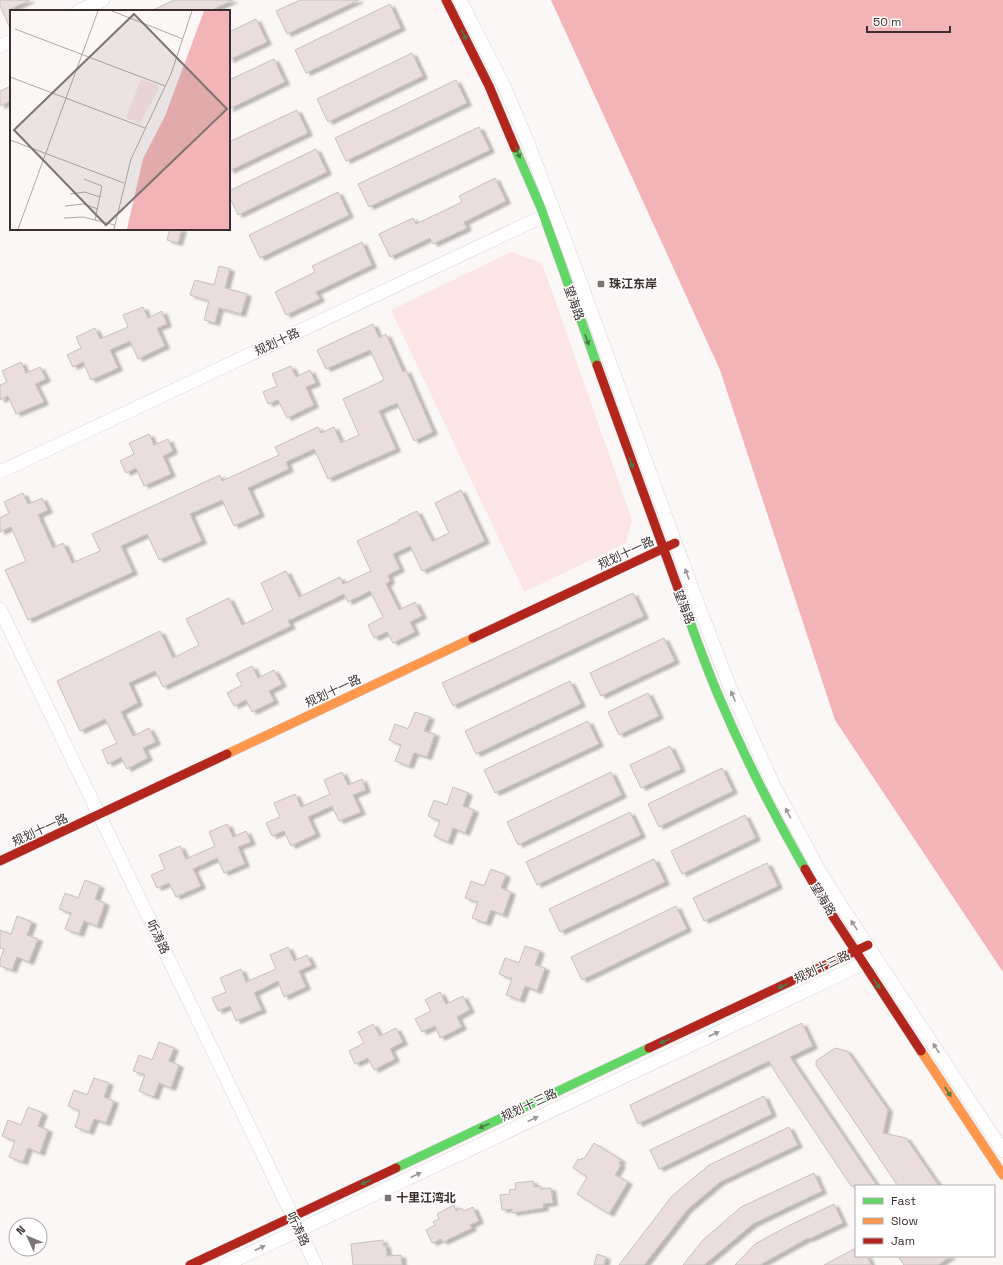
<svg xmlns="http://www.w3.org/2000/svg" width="1003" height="1265" viewBox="0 0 1003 1265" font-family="'Space Grotesk','Noto Sans SC',sans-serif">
	<defs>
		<filter id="shadow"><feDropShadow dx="4.5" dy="2.5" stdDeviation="1" flood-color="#0004"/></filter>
	</defs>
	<rect width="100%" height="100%" fill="#fcf7f7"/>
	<!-- green -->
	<path fill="#fbe5e5" d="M511 252 542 263 632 520 626 543 524 592 391 310Z"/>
	<!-- water -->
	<path fill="#f2b4b6" d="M551 0H1003V972L835 720 720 370Z"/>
	<!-- building -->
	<g fill="#eadddd" stroke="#c7bfbf" filter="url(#shadow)">
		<path d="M0 0H30L11 9V30L0 6Z"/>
		<path d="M174 0H233L210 11H151Z"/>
		<path d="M300 0H359L287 34 276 11Z"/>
		<path d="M390 4 401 28 306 73 295 50Z"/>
		<path d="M256 19 267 42 229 60V32Z"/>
		<path d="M412 53 423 76 328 122 317 99Z"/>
		<path d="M274 59 285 82 229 109V80Z"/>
		<path d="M456 80 467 103 346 161 335 138Z"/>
		<path d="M11 86V101L0 106V91Z"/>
		<path d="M297 110 308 133 229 171V142Z"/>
		<path d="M479 127 490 150 369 207 358 184Z"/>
		<path d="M316 149 327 172 238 215 229 196V191Z"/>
		<path d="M495 178 506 201 464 222 467 228 433 244 430 238 390 257 379 234 413 218 416 224 462 202 459 196Z"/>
		<path d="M338 192 349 215 260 258 249 235Z"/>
		<path d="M170 229H182L178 243 167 240Z"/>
		<path d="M362 242 372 265 316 292 320 299 286 315 275 292 315 272 312 266Z"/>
		<path d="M219 266 230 269 225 288 247 294 241 314 219 308 215 323 204 320 209 301 190 295 195 280 214 285Z"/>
		<path d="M143 307 148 318 162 311 167 324 157 328 165 346 138 359 130 341 110 350 118 368 91 380 83 362 73 367 67 355 81 348 76 337 95 328 100 339 128 327 123 315Z"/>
		<path d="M373 324 379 338 386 334 403 372 406 370 433 432 414 441 397 403 379 411 396 449 328 479 314 449 286 462 289 469 248 488 260 514 234 526 222 500 190 514 202 541 159 560 147 534 121 546 133 572 28 620 5 570 26 561 11 527 0 532V518L9 513 4 502 23 493 28 504 42 498 48 510 38 515 53 548 63 543 72 563 100 551 92 534 220 475 222 481 279 455 275 447 318 427 321 433 334 427 341 443 359 435 343 399 384 380 370 350 326 369 317 350Z"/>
		<path d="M21 362 26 373 40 367 46 379 35 384 44 402 16 414 8 396 0 400V385L7 382 2 371Z"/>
		<path d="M291 366 296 377 310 370 316 383 306 387 314 405 287 418 278 400 268 404 263 392 277 386 272 374Z"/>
		<path d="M149 434 154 445 168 439 173 451 163 456 171 474 144 486 136 468 126 473 120 461 134 454 129 443Z"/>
		<path d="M461 490 485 541 422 571 410 546 393 554 400 569 388 575 390 581 386 584 399 610 415 602 422 616 410 622 415 632 393 643 387 632 374 638 368 625 383 617 370 591 348 602 344 594 288 621 291 626 163 687 155 671 129 683 138 703 121 712 133 736 149 728 156 742 143 748 148 758 127 769 121 757 108 764 102 750 117 743 105 719 80 731 57 681 160 631 173 658 199 645 186 619 229 598 242 625 273 610 261 583 286 571 299 597 340 577 343 584 371 571 357 541 399 521 398 520 417 511 432 541 449 533 435 503Z"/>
		<path d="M633 593 644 616 453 706 442 683Z"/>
		<path d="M664 638 675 661 601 696 590 673Z"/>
		<path d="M252 666 258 678 274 670 282 684 269 691 274 701 252 712 246 700 234 706 227 693 242 685 236 674Z"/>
		<path d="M570 681 581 704 476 754 465 731Z"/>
		<path d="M648 693 659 716 619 735 608 712Z"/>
		<path d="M415 712 430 717 424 731 435 734 427 757 414 753 409 766 395 761 401 745 389 740 395 724 408 729Z"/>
		<path d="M588 721 599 744 495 793 484 770Z"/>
		<path d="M670 746 681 769 641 788 630 765Z"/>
		<path d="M722 768 733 791 659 827 648 804Z"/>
		<path d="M342 772 348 785 362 779 366 790 353 795 361 812 339 821 332 806 308 817 316 834 291 846 284 831 272 836 266 823 280 817 274 803 295 794 301 807 330 794 324 780Z"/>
		<path d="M611 772 622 795 518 845 507 822Z"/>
		<path d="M453 787 468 793 463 806 474 810 465 833 453 828 448 842 434 836 440 821 428 816 434 800 447 805Z"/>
		<path d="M630 812 641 835 537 885 526 862Z"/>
		<path d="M745 815 756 838 682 874 671 851Z"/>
		<path d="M227 824 233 837 246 831 251 842 238 847 245 864 224 873 217 858 193 869 201 886 176 897 169 883 157 888 151 875 165 869 159 855 180 846 186 859 215 846 209 832Z"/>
		<path d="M654 859 665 882 560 932 549 909Z"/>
		<path d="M767 863 778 886 704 921 693 898Z"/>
		<path d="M491 869 506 875 501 888 511 892 503 915 491 910 486 923 472 918 478 902 465 898 471 881 484 886Z"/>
		<path d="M85 880 100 886 95 899 105 903 97 926 84 921 79 934 65 929 71 913 59 909 65 893 78 898Z"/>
		<path d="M676 906 687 929 582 980 571 957Z"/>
		<path d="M17 916 32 922 27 935 38 939 29 962 17 957 12 970 0 966V960L4 949 0 948V930L11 934Z"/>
		<path d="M525 946 540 951 535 965 545 968 537 991 525 986 520 1000 506 995 512 979 499 974 505 958 519 963Z"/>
		<path d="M288 947 294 961 307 955 312 965 299 971 306 987 284 997 278 981 254 993 262 1010 236 1021 230 1006 218 1011 212 998 226 992 220 978 241 969 246 982 276 969 270 955Z"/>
		<path d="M440 992 446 1004 463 996 470 1010 457 1017 462 1027 440 1038 435 1026 422 1032 415 1019 431 1011 425 1000Z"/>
		<path d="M802 1023 813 1046 790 1057 877 1186H851L777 1075 769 1061 638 1124 630 1105Z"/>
		<path d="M373 1024 380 1036 396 1028 403 1042 390 1049 395 1059 374 1070 368 1058 355 1064 349 1051 364 1043 358 1032Z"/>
		<path d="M159 1042 174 1048 169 1061 179 1065 171 1088 159 1083 154 1097 139 1091 145 1075 133 1071 139 1055 152 1060Z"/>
		<path d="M835 1048 847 1051 888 1110 883 1133 906 1138 939 1186H898L816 1065V1061Z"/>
		<path d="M94 1078 109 1083 104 1097 114 1101 106 1123 94 1119 89 1132 75 1127 80 1111 68 1106 74 1090 87 1095Z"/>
		<path d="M764 1096 772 1114 659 1169 650 1150Z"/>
		<path d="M28 1107 43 1113 38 1126 48 1130 40 1153 28 1148 23 1162 9 1157 15 1141 2 1136 8 1120 21 1125Z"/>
		<path d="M789 1127 798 1145 720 1182 688 1209 644 1265H619L672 1196 709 1165Z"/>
		<path d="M594 1143 621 1160 619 1164 621 1165 615 1175 628 1182 609 1214 577 1194 587 1177 573 1168 578 1159 580 1160 582 1158 584 1159Z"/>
		<path d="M814 1173 822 1191 753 1224 704 1265H683L703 1240 741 1207Z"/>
		<path d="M533 1181 534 1187 541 1186V1189L551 1188 553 1203 543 1204 544 1208 512 1213V1209L502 1210 500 1195 510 1194 509 1190 516 1189 515 1183Z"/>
		<path d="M834 1204 843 1223 809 1239 808 1238 760 1265H735L755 1244 790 1225Z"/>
		<path d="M454 1205 456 1211 462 1208 464 1211 473 1207 479 1221 470 1225 472 1228 443 1242 441 1239 432 1243 426 1230 435 1225 433 1222 439 1219 437 1214Z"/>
		<path d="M383 1240V1246L386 1245 387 1256 401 1255 402 1265H353L351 1244Z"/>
		<path d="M856 1248V1256H867L871 1265H824Z"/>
		<path d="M597 1254 606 1257 604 1265H594Z"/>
		<path d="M898 1256H951L938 1265H904Z"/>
	</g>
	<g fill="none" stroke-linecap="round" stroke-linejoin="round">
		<!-- street casing -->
		<g stroke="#dcd3d3" stroke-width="14">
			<g id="street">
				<path d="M460 0 505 88 528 143 572 259 694 594 731 690 773 784 820 872 842 907 1003 1151"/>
				<path d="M78 11 103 0"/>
				<path d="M0 46 11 41"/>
				<path d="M0 472 550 213"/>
				<path d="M0 609 316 1265"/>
				<path d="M225 1265 871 960"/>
			</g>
		</g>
		<!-- fast casing -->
		<g stroke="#dcd3d3" stroke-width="10">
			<g id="fast">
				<path d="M515 148 541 208 597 365"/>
				<path d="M684 605C695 636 706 667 719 697 744 756 773 813 805 869"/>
				<path d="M396 1168 649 1048"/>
			</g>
		</g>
		<!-- slow casing -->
		<g stroke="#dcd3d3" stroke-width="10">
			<g id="slow">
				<path d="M227 754 473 638"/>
				<path d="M921 1051 1003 1175"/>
			</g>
		</g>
		<!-- jam casing -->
		<g stroke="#dcd3d3" stroke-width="10">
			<g id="jam">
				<path d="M446 0 489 86 515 148"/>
				<path d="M597 365 684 605"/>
				<path d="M473 638 675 543"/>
				<path d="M0 861 227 754"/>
				<path d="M805 869 832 915 921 1051"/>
				<path d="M649 1048 868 945"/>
				<path d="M190 1265 396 1168"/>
			</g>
		</g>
		<!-- street -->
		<use href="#street" stroke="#fffefe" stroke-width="13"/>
		<!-- fast -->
		<use href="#fast" stroke="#63d668" stroke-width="9"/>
		<!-- slow -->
		<use href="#slow" stroke="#ff974d" stroke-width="9"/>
		<!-- jam -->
		<use href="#jam" stroke="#b3261e" stroke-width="9"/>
	</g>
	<!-- one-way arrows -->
	<defs><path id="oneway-solid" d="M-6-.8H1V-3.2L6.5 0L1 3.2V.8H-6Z"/></defs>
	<g fill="#4d7a48">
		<use href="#oneway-solid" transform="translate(464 35) rotate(62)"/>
		<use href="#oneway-solid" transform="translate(518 153) rotate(68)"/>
		<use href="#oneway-solid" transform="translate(587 340) rotate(70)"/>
		<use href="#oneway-solid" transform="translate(631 463) rotate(70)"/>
		<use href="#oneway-solid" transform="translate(877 984) rotate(57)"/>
		<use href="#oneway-solid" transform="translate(783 986) rotate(155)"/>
		<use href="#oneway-solid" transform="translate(665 1041) rotate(155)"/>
		<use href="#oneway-solid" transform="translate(948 1092) rotate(57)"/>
		<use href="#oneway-solid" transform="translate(484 1126) rotate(155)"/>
		<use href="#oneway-solid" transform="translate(366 1182) rotate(155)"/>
	</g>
	<g fill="#9d9696">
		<use href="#oneway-solid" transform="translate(687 574) rotate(-110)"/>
		<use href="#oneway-solid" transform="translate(733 696) rotate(-113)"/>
		<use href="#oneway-solid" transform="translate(788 813) rotate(-118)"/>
		<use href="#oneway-solid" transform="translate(854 925) rotate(-124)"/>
		<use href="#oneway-solid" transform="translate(714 1034) rotate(-25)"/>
		<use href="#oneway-solid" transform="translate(936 1048) rotate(-123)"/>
		<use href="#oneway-solid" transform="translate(533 1119) rotate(-25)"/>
		<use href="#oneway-solid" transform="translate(416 1175) rotate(-25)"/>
		<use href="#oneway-solid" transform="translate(260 1248) rotate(-25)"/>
	</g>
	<!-- markers -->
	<g fill="#7f7474" stroke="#fff" stroke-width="1.5">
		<rect x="597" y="280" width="8" height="8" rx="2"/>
		<rect x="384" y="1194" width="8" height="8" rx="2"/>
	</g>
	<g text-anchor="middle" stroke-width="3" stroke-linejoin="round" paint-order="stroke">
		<!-- poi labels -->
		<g font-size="12" font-weight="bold" fill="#3b2e2e" stroke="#fff" text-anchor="start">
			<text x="609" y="288">珠江东岸</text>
			<text x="396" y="1202">十里江湾北</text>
		</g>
		<!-- street labels -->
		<g font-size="12" fill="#3b2e2e" stroke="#fff">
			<text transform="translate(574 303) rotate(70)" y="4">望海路</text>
			<text transform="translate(277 342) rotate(-25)" y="4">规划十路</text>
			<text transform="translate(626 553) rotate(-25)" y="4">规划十一路</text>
			<text transform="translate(684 607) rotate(69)" y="4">望海路</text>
			<text transform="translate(333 691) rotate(-25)" y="4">规划十一路</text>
			<text transform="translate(40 830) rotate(-25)" y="4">规划十一路</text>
			<text transform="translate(823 899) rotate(59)" y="4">望海路</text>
			<text transform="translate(158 937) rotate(64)" y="4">听涛路</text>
			<text transform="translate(822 967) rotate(-25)" y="4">规划十三路</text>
			<text transform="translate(529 1105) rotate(-25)" y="4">规划十三路</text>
			<text transform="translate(298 1229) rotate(64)" y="4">听涛路</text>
		</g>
	</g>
	<!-- overview -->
	<g transform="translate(10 10)">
		<rect width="220" height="220" fill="#fcf7f7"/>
		<path d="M131 69 147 75 149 79 130 113 116 108Z" fill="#fbe5e5"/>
		<path d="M194 1H220V219H117L133 149 155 106Z" fill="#f2b4b6"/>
		<path fill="none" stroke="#afa7a7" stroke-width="1" d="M102 1 173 29M5 19 155 76M0 67 135 118M0 130 114 173M74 169 92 176 85 210M60 184 75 182 90 187M55 196 73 194 88 199M54 208 73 207 105 215M8 219 88 1M104 219 121 149 161 64 182 1"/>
		<path fill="#7f7474" fill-opacity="0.15" stroke="#7f7474" stroke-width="2" d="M124 4 217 99 96 215 4 120Z"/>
		<rect width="220" height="220" fill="none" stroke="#3b2e2e" stroke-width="2"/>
	</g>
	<!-- legend -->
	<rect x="855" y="1185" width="140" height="72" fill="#ffffff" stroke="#b1abab"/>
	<rect x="863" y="1198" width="20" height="6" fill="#63d668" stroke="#b1abab"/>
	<text x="891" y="1205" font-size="12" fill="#3b2e2e">Fast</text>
	<rect x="863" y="1218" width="20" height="6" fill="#ff974d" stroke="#b1abab"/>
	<text x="891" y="1225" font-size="12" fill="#3b2e2e">Slow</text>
	<rect x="863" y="1238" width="20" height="6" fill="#b3261e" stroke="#b1abab"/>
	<text x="891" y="1245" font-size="12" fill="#3b2e2e">Jam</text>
	<!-- north arrow -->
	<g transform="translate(28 1237) rotate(314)"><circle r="19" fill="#ffffff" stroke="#b1abab"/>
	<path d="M0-3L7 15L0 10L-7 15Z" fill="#7f7474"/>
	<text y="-6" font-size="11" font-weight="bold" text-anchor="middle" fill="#3b2e2e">N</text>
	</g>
	<!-- scale -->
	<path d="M867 26v6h83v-6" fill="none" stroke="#3b2e2e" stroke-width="2"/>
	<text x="873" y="26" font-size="12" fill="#3b2e2e" stroke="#ffffff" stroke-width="3" paint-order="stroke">50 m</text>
</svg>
